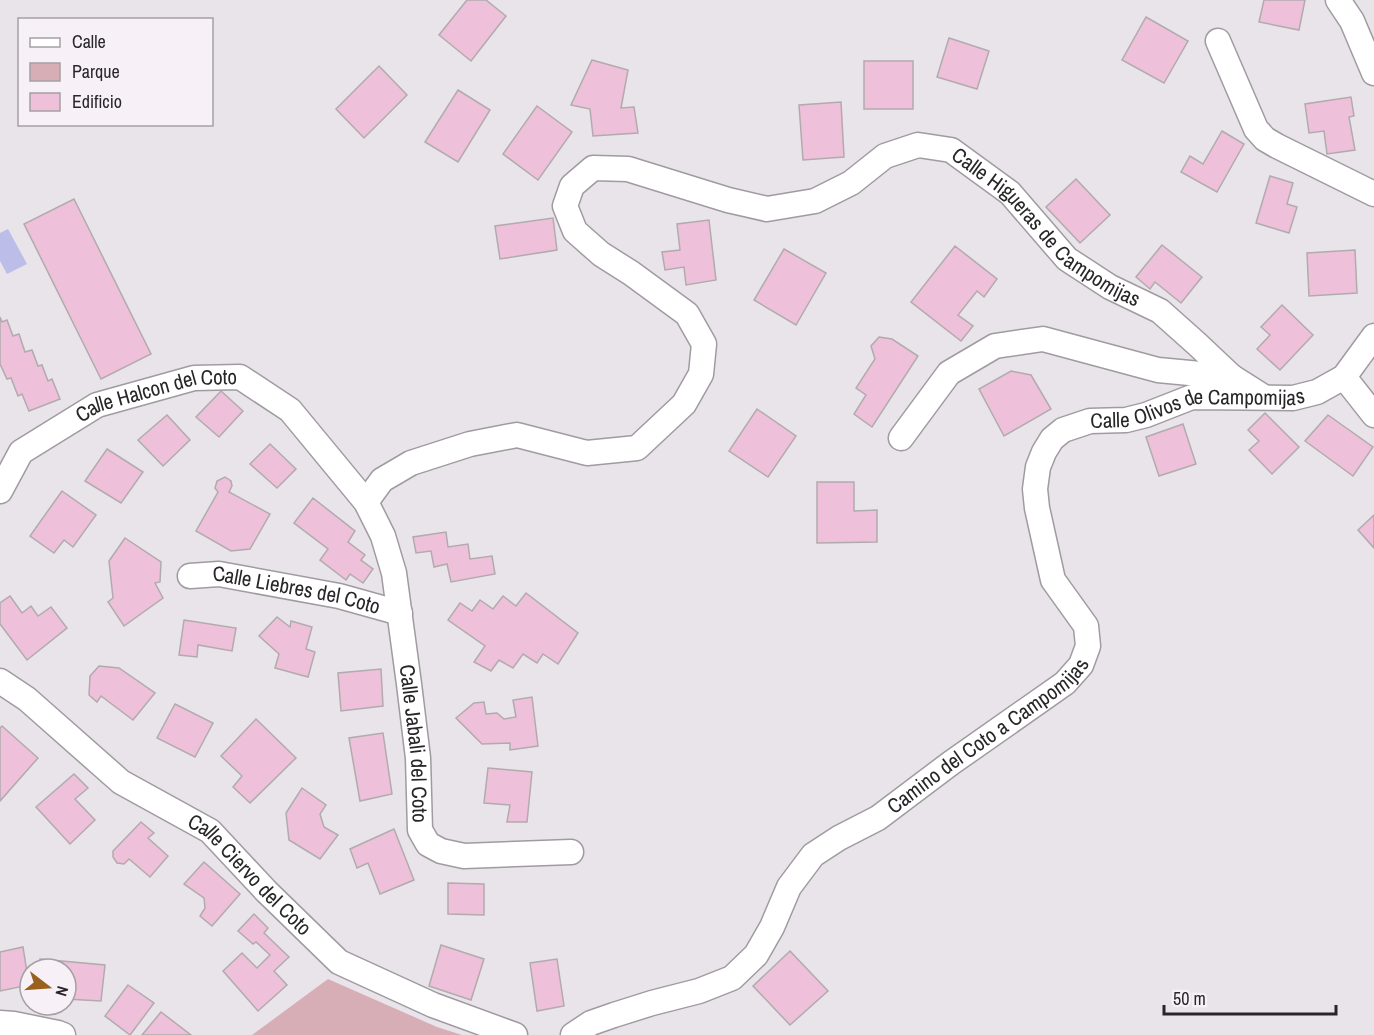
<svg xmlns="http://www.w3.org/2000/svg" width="1374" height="1035" viewBox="0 0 1374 1035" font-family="'Archivo Narrow',sans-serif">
	<rect width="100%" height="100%" fill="#e9e4ea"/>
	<!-- green -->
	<path fill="#d8aeb6" d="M328 979 437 1027 462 1035H252Z"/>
	<!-- water -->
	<path fill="#bcbde8" d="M8 229 27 264 7 274 0 261V233Z"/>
	<!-- building -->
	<g fill="#eec0d9" stroke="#b1abae" stroke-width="1.5">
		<path d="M467 0H486L506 16 471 61 439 35Z"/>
		<path d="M1264 0H1305L1299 30 1259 22Z"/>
		<path d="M1146 17 1188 41 1164 83 1122 60Z"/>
		<path d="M949 38 989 51 977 89 937 77Z"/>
		<path d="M592 60 628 70 621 108 634 107 638 133 593 136 590 109 571 105Z"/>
		<rect x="864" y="61" width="49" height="48"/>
		<path d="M379 66 407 95 364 138 336 109Z"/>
		<path d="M458 90 490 110 458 162 425 142Z"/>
		<path d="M1351 97 1354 116 1349 117 1355 150 1327 154 1324 131 1309 133 1305 104Z"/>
		<path d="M841 102 844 157 803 160 799 105Z"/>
		<path d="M537 106 572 132 538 180 503 154Z"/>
		<path d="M1222 131 1244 144 1217 192 1181 172 1190 156 1203 164Z"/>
		<path d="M1270 176 1293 183 1287 204 1297 207 1289 233 1256 223Z"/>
		<path d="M1076 179 1110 215 1080 243 1046 207Z"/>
		<path d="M74 199 151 354 101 379 24 224Z"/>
		<path d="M553 218 557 250 500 259 495 226Z"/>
		<path d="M709 220 716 280 686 285 684 267 665 270 662 252 680 250 677 224Z"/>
		<path d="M1162 245 1202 277 1181 303 1155 282 1150 289 1136 277Z"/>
		<path d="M955 246 997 279 984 297 977 291 958 315 973 326 961 341 911 302Z"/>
		<path d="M784 249 826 273 796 325 754 300Z"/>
		<path d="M1355 250 1357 293 1309 296 1307 253Z"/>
		<path d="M1282 305 1313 335 1280 370 1257 349 1270 335 1261 327Z"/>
		<path d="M0 317 2 322 7 320 13 336 19 334 25 352 32 350 38 366 42 365 48 381 52 379 60 399 29 411 22 394 18 396 11 378 7 379 0 364Z"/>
		<path d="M879 337 892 339 918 356 872 427 854 414 866 395 856 388 875 359 871 346Z"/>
		<path d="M1011 371 1031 375 1051 409 1004 436 979 389Z"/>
		<path d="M221 391 243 411 219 437 196 417Z"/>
		<path d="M757 409 796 436 768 477 729 451Z"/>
		<path d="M1265 413 1299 447 1272 474 1249 450 1259 441 1248 430Z"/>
		<path d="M167 415 190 440 163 466 138 440Z"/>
		<path d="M1328 415 1373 447 1353 476 1305 441Z"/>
		<path d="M1183 424 1196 464 1159 476 1146 437Z"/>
		<path d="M270 444 296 469 277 488 250 464Z"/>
		<path d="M107 449 143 472 121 503 85 481Z"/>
		<path d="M225 477 231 481 232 486 229 492 270 514 250 549 231 551 196 531 218 492 215 488 217 481Z"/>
		<path d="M817 482H854V511L877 510V542L817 543Z"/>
		<path d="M62 491 96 515 73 547 64 540 54 553 30 536Z"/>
		<path d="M313 498 355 531 348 542 365 555 361 560 373 569 363 583 350 574 346 580 320 560 328 549 294 523Z"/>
		<path d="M1374 515V548L1358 530Z"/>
		<path d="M446 532 448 547 468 544 470 559 492 556 495 574 451 582 447 564 434 567 431 551 416 553 413 537Z"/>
		<path d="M125 538 161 562 160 582 155 583 163 598 124 626 108 602 113 598 109 561Z"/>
		<path d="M526 593 578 633 558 664 543 654 537 663 523 654 513 668 499 660 491 671 474 662 485 646 448 620 460 603 472 611 480 600 493 609 503 596 516 606Z"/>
		<path d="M10 596 22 613 31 606 38 616 51 607 67 628 27 660 0 624V603Z"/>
		<path d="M277 617 290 627 291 621 312 627 306 649 315 652 308 677 275 668 279 654 259 636Z"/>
		<path d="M184 620 236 628 232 651 198 645 197 657 179 655Z"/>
		<path d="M99 666 119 668 155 693 133 720 101 696 97 702 89 695 90 676Z"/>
		<path d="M381 669 383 706 341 711 338 673Z"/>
		<path d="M532 697 538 746 510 750V743L482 744 456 718 474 703 484 702 486 714 497 713 504 719 516 717 513 700Z"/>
		<path d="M175 704 213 723 195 757 157 738Z"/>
		<path d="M256 719 296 758 250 803 233 787 242 776 221 756Z"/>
		<path d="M2 726 38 758 0 801V728Z"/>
		<path d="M383 733 392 794 360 801 349 738Z"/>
		<path d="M488 768 532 772 527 822H507L510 805 484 803Z"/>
		<path d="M74 774 88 788 75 799 95 820 70 844 36 807Z"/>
		<path d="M302 788 326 805 320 814 324 827 338 835 320 859 289 840 286 813Z"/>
		<path d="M141 822 154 833 148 838 168 856 150 877 129 859 124 864 117 863 113 857V851Z"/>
		<path d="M394 829 414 880 380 894 368 863 357 868 350 849Z"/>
		<path d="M204 862 240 894 212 926 200 916 205 908 204 898 184 884Z"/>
		<path d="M448 883 484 884V915L448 914Z"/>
		<path d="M254 914 268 928 264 933 289 957 274 971 287 985 258 1011 223 971 242 953 257 968 270 955 256 942 253 944 238 931Z"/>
		<path d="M441 945 484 959 471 1000 429 986Z"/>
		<path d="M23 947 29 985 0 991V952Z"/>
		<path d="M790 951 828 991 790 1025 753 986Z"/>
		<path d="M40 959 105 965 101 1001 66 999V969H40Z"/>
		<path d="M557 959 564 1006 537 1011 530 963Z"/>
		<path d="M128 985 154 1003 130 1035 105 1016Z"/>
		<path d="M161 1012 191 1035H142Z"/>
	</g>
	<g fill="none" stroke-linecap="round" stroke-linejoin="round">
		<!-- minor casing -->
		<g stroke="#a09ba0" stroke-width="27">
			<g id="minor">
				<path d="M1338 0 1352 21 1374 73"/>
				<path d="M1218 41 1256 129 1265 139 1277 146 1374 194"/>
				<path d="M1344 377 1374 415"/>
				<path d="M901 438 949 373 995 346 1043 339 1158 370 1232 377"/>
				<path id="s1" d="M0 491 21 452 97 405 194 378 240 377 290 410 366 502 383 536 394 573 409 684 418 758 420 830 428 844 441 851 464 856 571 852"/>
				<path id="s2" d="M366 502 382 480 411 463 470 444 517 435 587 453 637 448 684 404 701 374 704 344 687 314 631 273 601 254 575 231 565 206 572 186 593 168 628 169 728 200 767 209 815 201 851 183 885 156 918 145 951 150 1010 193 1067 259 1110 287 1160 311 1197 344 1232 377 1262 396"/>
				<path id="s3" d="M190 576 219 574 339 596 400 613"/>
				<path id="s4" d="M0 681 27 699 121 782 210 831 266 891 339 962 433 1005 515 1035"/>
				<path d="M0 1023 14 1024 58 1033 63 1035"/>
				<path id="s5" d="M573 1035 591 1023 614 1015 652 1003 699 991 732 978 756 955 772 927 789 887 813 855 839 838 878 818 951 763 1065 683 1081 665 1088 646 1086 626 1053 580 1037 508 1035 489 1038 467 1044 452 1052 439 1063 430 1090 421 1126 420 1146 415 1192 397 1293 398 1317 392 1344 377 1374 336"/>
			</g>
		</g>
		<!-- minor -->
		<use href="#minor" stroke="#fff" stroke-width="24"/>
	</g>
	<g text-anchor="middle" stroke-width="4.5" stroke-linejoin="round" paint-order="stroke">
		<!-- street labels -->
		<g font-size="21" fill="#282628" stroke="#f7f1f7">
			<text dy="7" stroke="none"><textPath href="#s2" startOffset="1176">Calle Higueras de Campomijas</textPath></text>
			<text dy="7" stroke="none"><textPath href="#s1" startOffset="194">Calle Halcon del Coto</textPath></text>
			<text dy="7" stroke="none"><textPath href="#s5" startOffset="1044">Calle Olivos de Campomijas</textPath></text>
			<text dy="7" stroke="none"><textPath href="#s3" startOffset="108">Calle Liebres del Coto</textPath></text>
			<text dy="7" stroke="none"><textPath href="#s5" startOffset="531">Camino del Coto a Campomijas</textPath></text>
			<text dy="7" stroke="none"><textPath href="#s1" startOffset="708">Calle Jabali del Coto</textPath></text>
			<text dy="7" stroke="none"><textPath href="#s4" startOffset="318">Calle Ciervo del Coto</textPath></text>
		</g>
	</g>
	<!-- legend -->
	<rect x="18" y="18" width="195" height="108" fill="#f7f1f7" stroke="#a4a0a4" stroke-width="1.5"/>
	<rect x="30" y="38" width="30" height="9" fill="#ffffff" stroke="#a4a0a4" stroke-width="1.5"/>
	<text x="72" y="48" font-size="18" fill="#282628">Calle</text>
	<rect x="30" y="63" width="30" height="18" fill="#d8aeb6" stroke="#a4a0a4" stroke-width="1.5"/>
	<text x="72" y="78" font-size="18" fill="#282628">Parque</text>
	<rect x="30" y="93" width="30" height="18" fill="#eec0d9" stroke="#a4a0a4" stroke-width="1.5"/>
	<text x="72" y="108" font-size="18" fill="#282628">Edificio</text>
	<!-- north arrow -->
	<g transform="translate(48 987) rotate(107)"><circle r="28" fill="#f7f1f7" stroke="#a4a0a4" stroke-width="1.5"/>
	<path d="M0-4.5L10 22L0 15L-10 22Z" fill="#9a611e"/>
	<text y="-9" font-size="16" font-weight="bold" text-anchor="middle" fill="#282628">N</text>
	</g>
	<!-- scale -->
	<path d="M1164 1005v9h172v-9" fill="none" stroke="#282628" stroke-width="3"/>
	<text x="1173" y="1005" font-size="18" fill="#282628" stroke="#f7f1f7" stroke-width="4.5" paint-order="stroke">50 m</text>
</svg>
